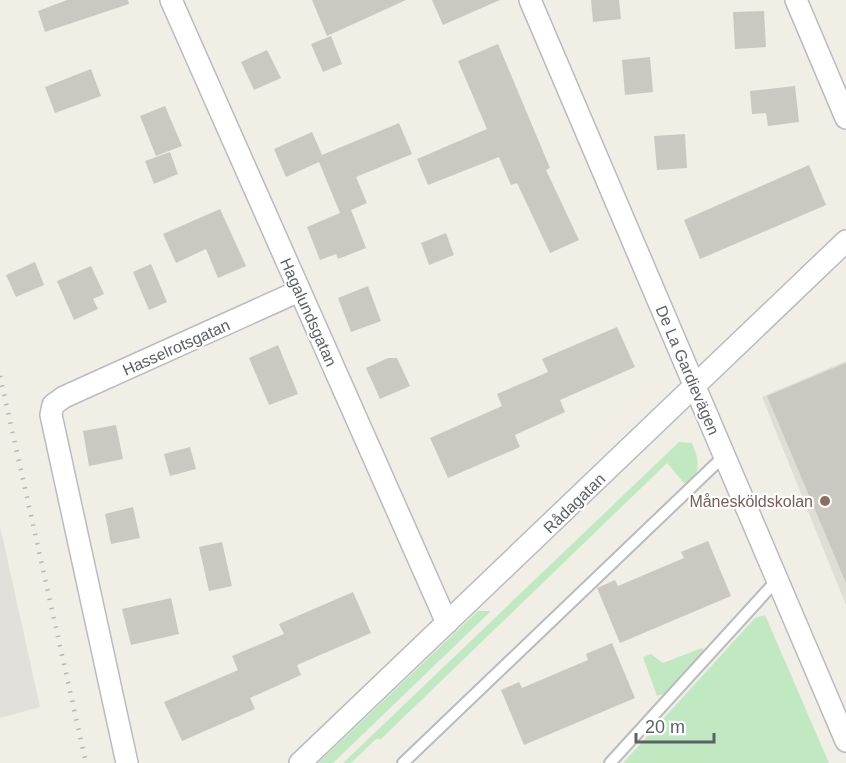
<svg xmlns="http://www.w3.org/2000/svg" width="846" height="763" viewBox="0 0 846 763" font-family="Helvetica,sans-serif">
	<rect width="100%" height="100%" fill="#f0eee5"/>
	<!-- industrial -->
	<path fill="#e1e0da" d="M0 526 40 707 0 718Z"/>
	<!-- education -->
	<path fill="#e0ddd4" d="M846 361V605L762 397Z"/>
	<!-- green -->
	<g fill="#c1e9c1">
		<path d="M679 442 692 443C698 457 701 468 692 481L684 483 667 463 381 739H376L351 763H343Z"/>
		<path d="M478 611H491L333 763H318Z"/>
		<path d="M765 615 829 763H623L755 618Z"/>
		<path d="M702 648 705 651 664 694 657 696 643 657 651 654 663 663Z"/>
	</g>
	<!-- building -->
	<g fill="#cbc8c2">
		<path d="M67 0H128L129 4 45 32 38 11Z"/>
		<path d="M312 0H406L327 36Z"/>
		<path d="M432 0H500L443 25Z"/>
		<path d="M591 0H619L621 19 593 22Z"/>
		<path d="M764 11 766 47 735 49 733 12Z"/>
		<path d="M331 36 342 64 323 72 311 44Z"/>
		<path d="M498 44 550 168 546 170 579 240 550 253 517 183 511 185 499 157 428 185 417 159 487 129 458 61Z"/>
		<path d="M267 50 281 78 254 90 241 62Z"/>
		<path d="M650 57 653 92 625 95 622 60Z"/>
		<path d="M91 69 101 96 55 113 45 87Z"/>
		<path d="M795 86 799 122 768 126 766 113 752 114 750 91Z"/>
		<path d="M165 106 182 146 156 156 140 116Z"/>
		<path d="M399 123 412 154 356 177 367 203 351 210 366 248 338 259 336 254 320 260 307 227 340 213 319 162 286 177 274 149 312 132 322 155Z"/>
		<path d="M685 134 687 168 657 170 654 136Z"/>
		<path d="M170 152 178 174 154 184 145 161Z"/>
		<path d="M809 165 826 205 700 259 684 220Z"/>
		<path d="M220 209 246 266 218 278 206 249 176 263 163 234Z"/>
		<path d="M446 233 454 255 429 265 421 243Z"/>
		<path d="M35 262 44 285 16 297 6 275Z"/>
		<path d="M151 264 167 302 149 310 133 272Z"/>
		<path d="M91 266 104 294 93 299 98 309 74 320 57 281Z"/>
		<path d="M368 286 381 321 351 332 338 298Z"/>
		<path d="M617 327 635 367 560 400 565 412 515 435 520 447 448 478 430 438 502 406 497 394 548 372 542 359Z"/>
		<path d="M278 345 298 394 269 405 249 358Z"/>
		<path d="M388 358H397L410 386 380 399 366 368Z"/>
		<path d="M846 363V583L767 396Z"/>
		<path d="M116 425 123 459 89 466 83 431Z"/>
		<path d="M190 447 196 469 170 476 164 454Z"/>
		<path d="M133 507 140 538 111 544 105 514Z"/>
		<path d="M708 541 731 596 620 643 597 588 615 580 618 586 684 558 681 552Z"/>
		<path d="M222 542 232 586 209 591 199 547Z"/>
		<path d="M353 592 371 633 297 665 301 675 250 698 255 709 182 741 164 702 238 670 232 656 284 634 279 624Z"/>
		<path d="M171 598 179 634 131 645 122 609Z"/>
		<path d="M612 643 635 698 524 745 501 690 519 682 522 688 588 660 586 654Z"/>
	</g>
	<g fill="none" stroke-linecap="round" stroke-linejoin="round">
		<!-- service casing -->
		<g stroke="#b8bbc0" stroke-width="14">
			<g id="service">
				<path d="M403 763 724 456"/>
				<path d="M610 763 777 580"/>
			</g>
		</g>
		<!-- minor casing -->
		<g stroke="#b8bbc0" stroke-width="24">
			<g id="minor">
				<path d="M171 0 447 623"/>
				<path d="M530 0 846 741"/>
				<path d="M796 0 846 118"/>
				<path d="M127 763 51 415 53 405 64 397 299 291"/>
				<path d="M300 763 846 241"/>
			</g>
		</g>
		<!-- service -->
		<use href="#service" stroke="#fff" stroke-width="10"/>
		<!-- minor -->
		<use href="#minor" stroke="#fff" stroke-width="21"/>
		<!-- rail -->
		<path stroke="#b6b7b8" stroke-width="4.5" stroke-dasharray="1.5 8" stroke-linecap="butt" d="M0 376 86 763"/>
	</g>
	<!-- markers -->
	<circle fill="#8d6e63" stroke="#fff" stroke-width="2" cx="825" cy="501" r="6"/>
	<g text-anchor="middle" stroke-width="4.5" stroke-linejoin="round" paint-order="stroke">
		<!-- street labels -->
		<g font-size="16" fill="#5d6167" stroke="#fff">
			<text transform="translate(309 312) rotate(66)" y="6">Hagalundsgatan</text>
			<text transform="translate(176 347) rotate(-24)" y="6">Hasselrotsgatan</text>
			<text transform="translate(688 370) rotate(67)" y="6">De La Gardievägen</text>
			<text transform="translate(574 503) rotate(-44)" y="6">Rådagatan</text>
		</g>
		<!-- education labels -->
		<g font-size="16" fill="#785e54" stroke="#fff" text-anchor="end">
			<text x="813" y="507">Månesköldskolan</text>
		</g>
	</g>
	<!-- scale -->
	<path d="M636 733v9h78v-9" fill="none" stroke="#5d6167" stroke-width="3"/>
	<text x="645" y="733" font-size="18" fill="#5d6167" stroke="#ffffff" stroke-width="4.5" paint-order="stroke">20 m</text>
</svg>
